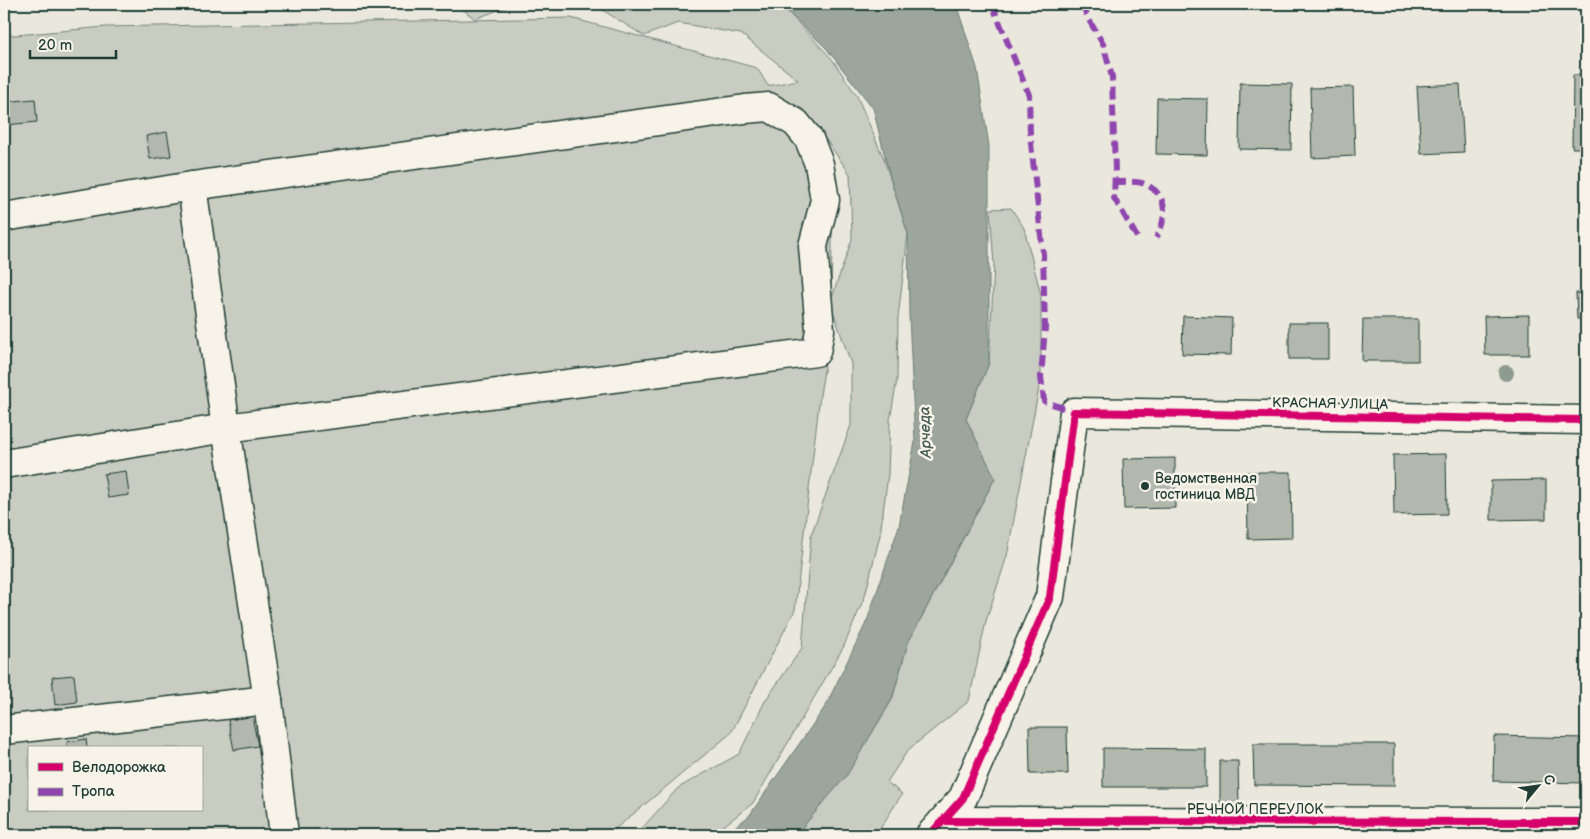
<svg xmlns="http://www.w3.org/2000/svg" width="1590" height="839" viewBox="0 0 1590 839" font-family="'Balsamiq Sans',sans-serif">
	<rect width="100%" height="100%" fill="#eae8dd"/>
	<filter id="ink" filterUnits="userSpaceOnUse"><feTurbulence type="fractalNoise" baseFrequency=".02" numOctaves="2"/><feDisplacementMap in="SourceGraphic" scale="10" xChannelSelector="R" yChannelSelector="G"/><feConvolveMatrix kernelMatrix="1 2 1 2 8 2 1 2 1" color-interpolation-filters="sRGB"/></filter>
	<g filter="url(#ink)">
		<!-- green -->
		<g fill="#c8ccc1" stroke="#74847a" fill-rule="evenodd">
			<path d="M456 4H514L475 19Z"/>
			<path d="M593 4H757L786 10 832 59 857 96 884 159 908 234 898 318 897 380 890 420 888 475 880 535 865 596 844 646 753 803 712 835H636L678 788 739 754 765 701 802 648 811 535 851 425V364L831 305 830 334 820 395 795 610 731 733 608 835H4V36L105 27 571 18 757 68 768 86 798 80 741 34 678 23 644 36ZM779 100 824 137 850 174 852 239 831 300 833 185ZM29 748H201V810H29Z"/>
			<path d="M1011 208 1024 228 1041 295V377L1007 556 986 621 969 701 908 750 887 782 902 794 876 835H796L847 774 892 700 908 643 995 478 966 419 989 363 994 265 990 209Z"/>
		</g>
		<!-- water -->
		<path fill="#9ca69c" stroke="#6a7c72" d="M757 4H956L977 68 989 146V363L966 419 995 478 908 643 892 699 847 775 796 835H724L749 816 825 707 867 621 899 526 915 442 909 315 908 234 890 177 873 108 826 48 786 10Z"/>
		<!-- building -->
		<g fill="#b2b8ae" stroke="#1f3d34">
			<path d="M1573 75H1586V148H1572Z"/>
			<path d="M1240 83 1292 84 1291 150 1239 149Z"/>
			<path d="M1460 84 1464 152 1421 154 1417 86Z"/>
			<path d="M1353 87 1355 156 1312 158 1310 88Z"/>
			<path d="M1157 98 1208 99 1207 155 1156 154Z"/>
			<path d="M35 99 37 122 5 125 4 102Z"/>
			<path d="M167 132 171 156 150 159 146 136Z"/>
			<path d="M1576 293H1586V319H1577Z"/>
			<path d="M1529 315V355H1485L1484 316Z"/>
			<path d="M1183 316 1232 318 1231 355 1182 354Z"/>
			<path d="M1363 319H1418V361H1362Z"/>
			<rect x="1289" y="323" width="39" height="36"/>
			<path d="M1446 454 1447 514 1394 515 1393 455Z"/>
			<path d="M1175 458V508L1124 509 1123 459Z"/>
			<path d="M126 471 129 495 108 498 104 474Z"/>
			<path d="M1247 472H1291L1292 538 1248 539Z"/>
			<path d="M1546 480V519L1491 520V481Z"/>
			<path d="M74 675 77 702 55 705 52 677Z"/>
			<path d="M252 716 258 746 234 750 228 720Z"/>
			<path d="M1029 727H1067L1068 774H1030Z"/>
			<path d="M1494 736 1586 738V783L1493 781Z"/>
			<path d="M86 739 87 748H67V742Z"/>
			<path d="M1253 744H1394V786L1254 785Z"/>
			<path d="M1103 748 1206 749V787H1103Z"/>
			<path d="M1220 761H1238L1239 807H1220Z"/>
		</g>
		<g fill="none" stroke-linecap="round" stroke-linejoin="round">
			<!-- minor casing -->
			<g stroke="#1f3d34" stroke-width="31">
				<g id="minor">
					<path d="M192 186 226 428 268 700 284 835"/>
					<path d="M4 217 192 186 745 109 769 107 796 123 809 139 819 164 825 200 813 246 820 330 816 352 226 428 4 464"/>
					<path d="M4 730 268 700"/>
					<path d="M943 821 1586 822"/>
					<path d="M930 835 963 798 1050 597 1074 412 1586 420"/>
				</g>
			</g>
			<!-- minor -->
			<use href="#minor" stroke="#f7f3e8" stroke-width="28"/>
			<!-- quiet -->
			<g stroke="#8e44ad" stroke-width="6" stroke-dasharray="12 6" stroke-linecap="butt">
				<path d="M992 4 1029 95 1030 134 1043 254 1045 328 1041 377 1044 401 1074 412"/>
				<path d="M1082 4 1089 20 1103 44 1112 77 1115 170 1114 198 1140 242"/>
				<path d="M1114 182C1123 182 1134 181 1142 183 1169 192 1168 218 1156 238"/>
			</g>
			<!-- cycleway casing -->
			<g stroke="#f7f3e8" stroke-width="11">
				<g id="cycleway">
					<path d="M943 821 1586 822"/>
					<path d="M930 835 963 798 1050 597 1074 412 1586 420"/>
				</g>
			</g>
			<!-- cycleway -->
			<use href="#cycleway" stroke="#d6006c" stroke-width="8"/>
		</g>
		<!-- trees -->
		<circle fill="#8d9a8f" cx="1506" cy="373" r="8"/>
	</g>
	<!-- markers -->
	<circle fill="#1f3d34" stroke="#f7f3e8" stroke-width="2" cx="1145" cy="486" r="5"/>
	<g text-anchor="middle" stroke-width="5" stroke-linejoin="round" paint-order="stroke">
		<!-- street labels -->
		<g font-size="14" fill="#1f3d34" stroke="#f7f3e8">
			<text transform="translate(1330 403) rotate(1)" y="5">КРАСНАЯ УЛИЦА</text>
			<text x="1255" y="814">РЕЧНОЙ ПЕРЕУЛОК</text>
		</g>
		<!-- poi labels -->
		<g font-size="14" fill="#1f3d34" stroke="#f7f3e8" text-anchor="start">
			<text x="1155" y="483">Ведомственная<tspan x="1155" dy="16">гостиница МВД</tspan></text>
		</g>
		<!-- water labels -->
		<g font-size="15" font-style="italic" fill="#445c53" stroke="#f7f3e8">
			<text transform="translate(925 432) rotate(-92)" y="5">Арчеда</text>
		</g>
	</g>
	<!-- margin -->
	<rect width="1590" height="839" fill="none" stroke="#f7f3e8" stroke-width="20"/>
	<rect x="10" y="10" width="1570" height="819" fill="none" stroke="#1f3d34" stroke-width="2" filter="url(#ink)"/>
	<!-- legend -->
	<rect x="28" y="746" width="175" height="65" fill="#f7f3e8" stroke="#a1aaa0"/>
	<rect x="38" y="763" width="25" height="8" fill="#d6006c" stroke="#a1aaa0"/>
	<text x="72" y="772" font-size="15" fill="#1f3d34">Велодорожка</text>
	<rect x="38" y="788" width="25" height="8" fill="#8e44ad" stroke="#a1aaa0"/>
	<text x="72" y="796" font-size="15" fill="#1f3d34">Тропа</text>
	<!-- north arrow -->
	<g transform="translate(1538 786) rotate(61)" stroke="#f7f3e8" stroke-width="4" paint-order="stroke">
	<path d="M0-4L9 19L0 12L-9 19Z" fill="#1f3d34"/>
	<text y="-8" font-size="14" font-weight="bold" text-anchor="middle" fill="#1f3d34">С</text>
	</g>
	<!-- scale -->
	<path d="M30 50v8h86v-8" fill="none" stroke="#1f3d34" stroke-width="2.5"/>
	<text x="38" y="50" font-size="15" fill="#1f3d34" stroke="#f7f3e8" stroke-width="4" paint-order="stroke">20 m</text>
</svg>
